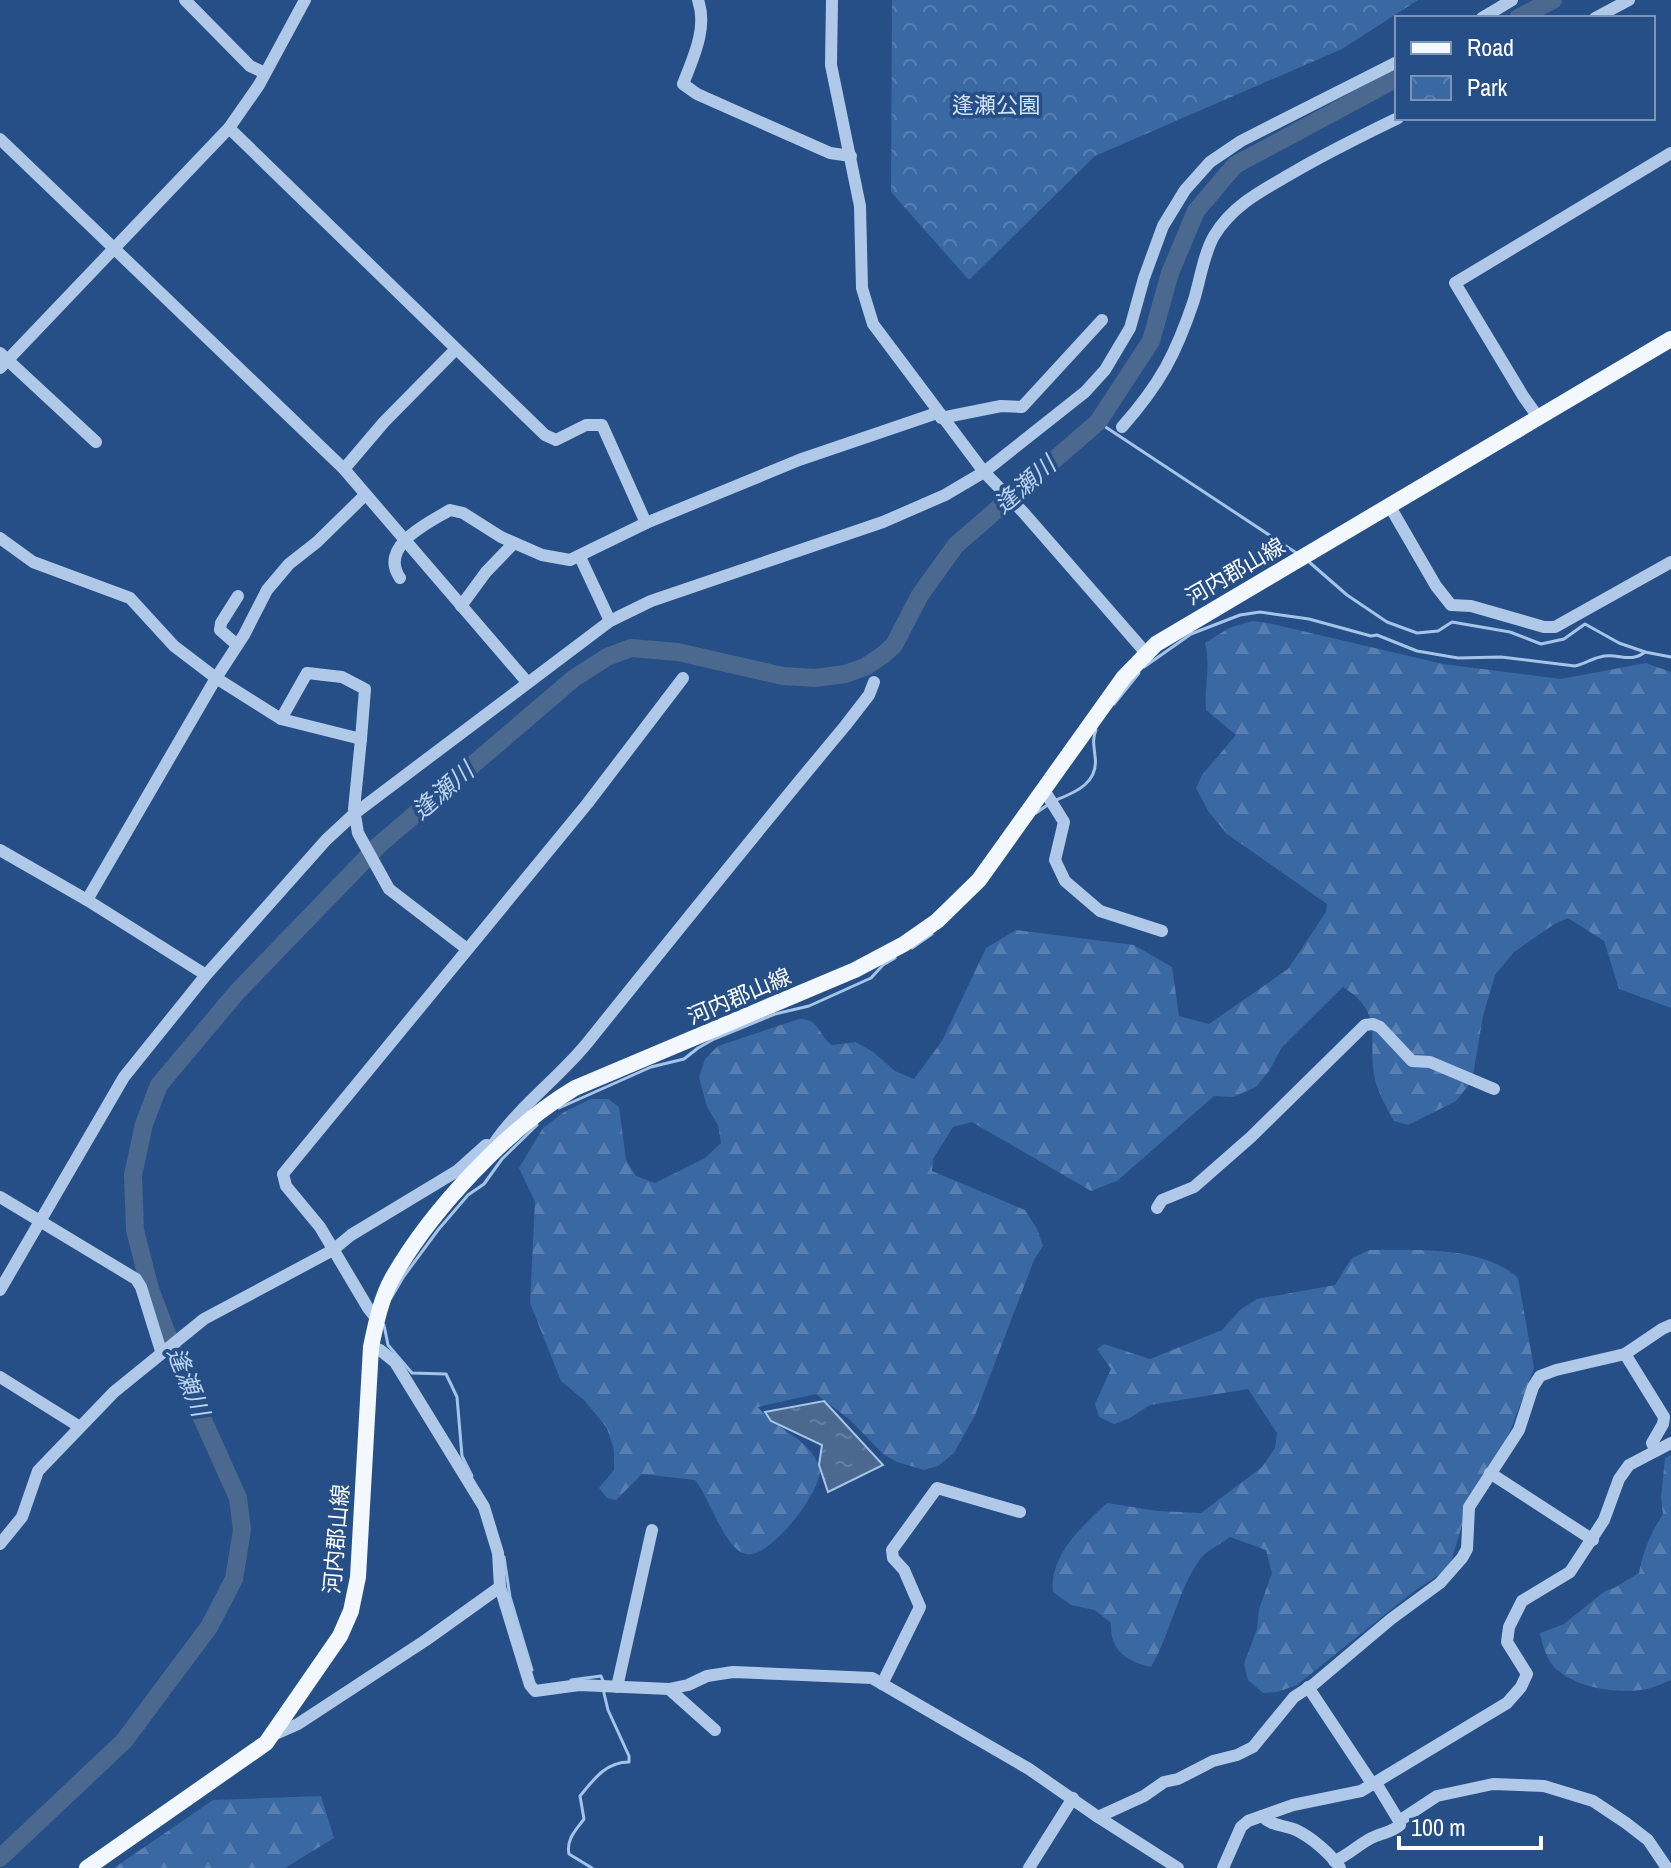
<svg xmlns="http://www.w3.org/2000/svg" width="1671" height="1868" viewBox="0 0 1671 1868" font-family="'Archivo Narrow','Noto Sans JP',sans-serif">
	<defs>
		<pattern id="forest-firs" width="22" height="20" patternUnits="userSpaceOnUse" patternTransform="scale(2)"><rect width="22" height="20" fill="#3a68a3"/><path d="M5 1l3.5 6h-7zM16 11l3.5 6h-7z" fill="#587fb1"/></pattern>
		<pattern id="park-crowns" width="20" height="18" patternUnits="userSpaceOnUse" patternTransform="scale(2)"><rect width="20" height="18" fill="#3a68a3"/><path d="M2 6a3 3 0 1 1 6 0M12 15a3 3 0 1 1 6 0" fill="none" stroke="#587fb1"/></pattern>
		<pattern id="water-ripples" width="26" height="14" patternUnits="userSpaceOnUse" patternTransform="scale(2)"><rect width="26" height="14" fill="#4b688f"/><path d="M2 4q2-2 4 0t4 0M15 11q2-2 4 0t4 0" fill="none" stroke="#667fa0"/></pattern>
	</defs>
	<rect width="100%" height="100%" fill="#254f86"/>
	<!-- forest -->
	<g fill="url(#forest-firs)">
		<path d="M1252 621 1268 623 1443 664 1561 679 1646 663 1671 672V1008L1619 989 1604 941 1568 918 1553 925 1514 952 1495 975 1483 1016 1472 1081 1456 1101 1408 1125 1394 1121C1386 1107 1377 1091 1374 1075 1368 1036 1384 1013 1343 987L1282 1047 1269 1071 1256 1087 1233 1097 1214 1096 1117 1181 1091 1191 972 1122 953 1127 933 1159 932 1171 1025 1210 1037 1229 1043 1246 1034 1260 975 1415 954 1453 938 1466 924 1470 897 1462 883 1454 849 1419 816 1394 758 1407C778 1432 808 1437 819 1466 827 1487 769 1560 746 1554 724 1549 710 1498 695 1480L642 1474 616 1500 607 1498 599 1488 614 1470V1450L607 1428 585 1401 561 1381 530 1303 535 1202 519 1168 543 1128 564 1112 591 1099H608L619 1107 626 1160 636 1176 655 1183 705 1158 721 1143 718 1125 707 1107 699 1077 705 1059 718 1046 799 1019C819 1018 818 1035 832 1045L856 1042 873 1052 895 1071 914 1079 942 1041 986 948 1016 930 1134 945 1172 967 1179 1016 1209 1024 1288 969 1326 912 1327 904 1227 834 1208 811 1196 788 1202 775 1236 735 1206 710C1204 687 1211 666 1205 643L1229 628Z"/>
		<path d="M1369 1250C1414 1250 1484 1246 1518 1278L1534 1368 1509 1434 1467 1508 1451 1562 1443 1572 1413 1592 1297 1685 1277 1692 1263 1693 1248 1680 1244 1664 1257 1629 1259 1609 1272 1573 1266 1550 1230 1537C1221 1544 1207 1550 1200 1559 1177 1592 1171 1633 1151 1667 1125 1661 1110 1650 1111 1623L1095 1610 1071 1605 1053 1592C1049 1556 1082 1526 1107 1503L1158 1511 1201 1513 1262 1467 1275 1448 1277 1433 1248 1389 1150 1405 1130 1418 1114 1424 1099 1417 1095 1404 1111 1369 1097 1349 1104 1344 1150 1359 1222 1330 1240 1310 1257 1299 1335 1285 1351 1259Z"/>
		<path d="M1671 1455V1680C1663 1683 1655 1687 1647 1689 1621 1694 1581 1689 1560 1672 1549 1665 1542 1646 1540 1633L1564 1624 1605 1591 1614 1588 1639 1573C1643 1551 1651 1533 1663 1514L1661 1498 1665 1458Z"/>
		<path d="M321 1796 334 1838 285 1868H114L213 1800Z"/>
	</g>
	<!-- park -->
	<path fill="url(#park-crowns)" d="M892 0H1418L1342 49 1095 156 969 280 891 192Z"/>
	<!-- water -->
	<path fill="url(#water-ripples)" stroke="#a5c4e9" stroke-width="2" d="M824 1401 883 1465 828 1492 819 1465 822 1445 771 1421 765 1412Z"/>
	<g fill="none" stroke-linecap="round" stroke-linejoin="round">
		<!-- stream -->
		<g stroke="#a5c4e9" stroke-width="3">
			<path d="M1098 422 1298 554"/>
			<path d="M1308 561 1347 595 1387 622 1417 633 1438 631 1452 622 1510 632 1541 644 1564 639 1585 624 1619 643 1645 652 1671 657"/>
			<path d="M1144 667 1191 634 1240 615 1260 612 1309 619 1371 636 1377 635 1417 651 1458 658 1501 657 1575 666C1585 664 1591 659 1600 657 1617 652 1630 664 1645 652"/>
			<path d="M1114 704 1139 673"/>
			<path d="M1056 800C1077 792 1099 782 1095 756 1094 745 1092 740 1096 730"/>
			<path d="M1036 813 1049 804"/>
			<path d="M912 948 932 934"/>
			<path d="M559 1108 651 1067 684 1059 698 1048 714 1039 775 1014 809 1006 871 978 883 965 895 958"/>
			<path d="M391 1298 404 1276 438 1230 468 1195 484 1184 502 1159 537 1125"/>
			<path d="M384 1325 388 1345 412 1373 446 1374 457 1397 462 1456 472 1476"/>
			<path d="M504 1557 510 1597 532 1670"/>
			<path d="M571 1680 601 1676 603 1681"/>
			<path d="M592 1868 569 1854C566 1839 576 1830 584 1819L580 1796C594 1779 606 1762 629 1762V1756L608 1710 603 1689"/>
		</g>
		<!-- river -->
		<g stroke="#4b688f" stroke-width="18">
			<path d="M1518 18 1553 0"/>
			<path d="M0 1858 124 1741 209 1627 234 1579 242 1530 238 1498 181 1371 150 1289 135 1230 133 1175 144 1124 159 1085 237 992 379 845 573 679 607 657 631 648 678 652 783 676 815 678 845 674 865 667 883 655 894 645 920 595 956 545 1098 422 1151 341 1170 273 1196 211 1235 165 1397 78"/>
		</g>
		<!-- minor -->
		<g stroke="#b0c9e8" stroke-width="12">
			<path d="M185 0 250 66 265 73"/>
			<path d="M698 0C708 28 693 58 683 84L697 94 830 153 851 156"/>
			<path d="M832 0 831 65 860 206 862 288 873 324 984 472 1023 512 1146 653"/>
			<path d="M1482 18 1512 0"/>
			<path d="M1595 18 1629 0"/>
			<path d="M229 128 545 435 556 440 586 425H602L646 523"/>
			<path d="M0 139 344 469 527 682"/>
			<path d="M0 353 96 442"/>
			<path d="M0 368 229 128 259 85 305 0"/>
			<path d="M1538 417 1523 396 1455 283 1671 153"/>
			<path d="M941 418 1001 406 1022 407 1102 320"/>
			<path d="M1122 427C1160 384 1176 354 1194 300 1200 280 1204 253 1214 236 1233 204 1265 189 1294 172 1328 152 1363 135 1398 118"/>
			<path d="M344 469 384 422 456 349"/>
			<path d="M1389 505 1436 586 1451 605 1471 606 1544 627H1555L1671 562"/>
			<path d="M0 538 33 562 130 598 174 646 216 678 281 719 361 739 354 809 358 833 389 889 467 949"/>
			<path d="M580 557 610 621"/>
			<path d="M400 578C378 546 428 523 450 510L463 513 501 537 542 555 570 560 646 523 799 460 937 413"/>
			<path d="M461 606 486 572 514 543"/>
			<path d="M237 645 220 630 221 623 238 596"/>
			<path d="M281 719 307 673 342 677 365 689 361 739"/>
			<path d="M1044 790 1064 822 1055 860 1065 881 1100 911 1162 931"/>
			<path d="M0 850 87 900 206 975"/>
			<path d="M87 900 216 678 244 635 267 590 289 564 317 542 365 495"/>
			<path d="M493 1145C519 1106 559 1078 588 1042 673 936 758 830 845 726L869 695 874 682"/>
			<path d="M0 1197 136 1279 141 1287 161 1351"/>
			<path d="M1157 1208 1162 1200 1194 1187 1251 1137 1365 1025 1373 1024 1380 1027 1412 1061 1430 1062 1494 1089"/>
			<path d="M0 1290 124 1077 206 975 326 840 354 814 610 621 651 601 883 522 945 495 984 472 1085 392 1105 370 1130 328 1144 278 1163 226 1185 190 1210 162 1241 141 1397 62"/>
			<path d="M376 1318 368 1308 320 1227 286 1186 283 1174 587 804 683 678"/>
			<path d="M371 1347 380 1350 395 1362 484 1507 498 1553 500 1587 530 1685 535 1691 579 1685 669 1689 688 1685 707 1676 733 1672 872 1678 1029 1769 1098 1817 1178 1868"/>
			<path d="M1625 1354 1662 1329 1671 1325"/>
			<path d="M0 1377 80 1427"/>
			<path d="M1490 1473 1593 1540"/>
			<path d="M0 1544 22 1517 38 1471 114 1392 204 1319 333 1250 351 1235 457 1171 486 1145 500 1147"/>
			<path d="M882 1684 920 1607 904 1570 893 1558 892 1550 937 1488 1020 1512"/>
			<path d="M617 1687 652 1530"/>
			<path d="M1308 1687 1373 1785"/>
			<path d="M669 1689 715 1730"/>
			<path d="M273 1735 298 1724 426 1640 500 1587"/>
			<path d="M1376 1783 1399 1821 1437 1796 1493 1784 1544 1786 1593 1801 1626 1823 1648 1840 1667 1868"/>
			<path d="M1262 1816C1271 1826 1284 1825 1296 1830 1311 1837 1331 1854 1340 1868"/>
			<path d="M1098 1817 1144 1796 1164 1782 1178 1779 1213 1761 1237 1755 1253 1747 1294 1697 1314 1684 1391 1619 1440 1583 1462 1558 1467 1549 1469 1507 1519 1430 1533 1387 1540 1376 1556 1370 1625 1354 1664 1417 1663 1424 1652 1443 1655 1450"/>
			<path d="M1334 1861C1350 1855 1360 1842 1376 1836 1385 1832 1392 1832 1400 1825"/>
			<path d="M1029 1868 1073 1798"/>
			<path d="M1223 1868 1241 1827 1248 1821 1293 1805 1361 1791 1507 1703 1521 1687 1527 1674 1507 1642 1509 1627 1522 1601 1570 1572 1604 1520 1619 1479 1629 1465 1671 1443"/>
		</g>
		<!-- major -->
		<path stroke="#f3f7fe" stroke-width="16" d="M87 1868 266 1743 340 1636 351 1611 358 1577 371 1347C376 1323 381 1298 393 1277 432 1209 508 1128 575 1088L855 970 904 944 937 921 979 880 1124 677 1156 644 1671 339"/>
	</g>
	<g text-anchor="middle" stroke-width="7" stroke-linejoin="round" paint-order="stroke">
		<!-- park labels -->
		<g font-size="22" fill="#d4e3f7" stroke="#254f86">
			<text x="996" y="113">逢瀬公園</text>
		</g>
		<!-- street labels -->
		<g font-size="22" fill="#fff" stroke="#254f86">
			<text transform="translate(1235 571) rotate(-30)" y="8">河内郡山線</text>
			<text transform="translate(739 996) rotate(-23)" y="8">河内郡山線</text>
			<text transform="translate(336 1539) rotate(-85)" y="8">河内郡山線</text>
		</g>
		<!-- water labels -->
		<g font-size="24" font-style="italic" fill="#bcd3f0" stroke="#254f86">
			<text transform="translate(1025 485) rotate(-41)" y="8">逢瀬川</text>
			<text transform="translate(443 791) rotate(-41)" y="8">逢瀬川</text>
			<text transform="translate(188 1382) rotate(68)" y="8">逢瀬川</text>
		</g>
	</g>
	<!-- legend -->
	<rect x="1395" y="16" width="260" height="104" fill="#254f86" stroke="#7c95b6" stroke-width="2"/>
	<rect x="1411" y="42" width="40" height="12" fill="#f3f7fe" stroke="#7c95b6" stroke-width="2"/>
	<text x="1467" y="56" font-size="24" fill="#ffffff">Road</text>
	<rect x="1411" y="76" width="40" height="24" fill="url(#park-crowns)" stroke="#7c95b6" stroke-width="2"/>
	<text x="1467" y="96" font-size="24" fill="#ffffff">Park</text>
	<!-- scale -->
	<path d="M1399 1836v12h142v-12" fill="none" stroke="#ffffff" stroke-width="4"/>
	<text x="1411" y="1836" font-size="24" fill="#ffffff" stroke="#254f86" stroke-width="6" paint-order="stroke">100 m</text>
</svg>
